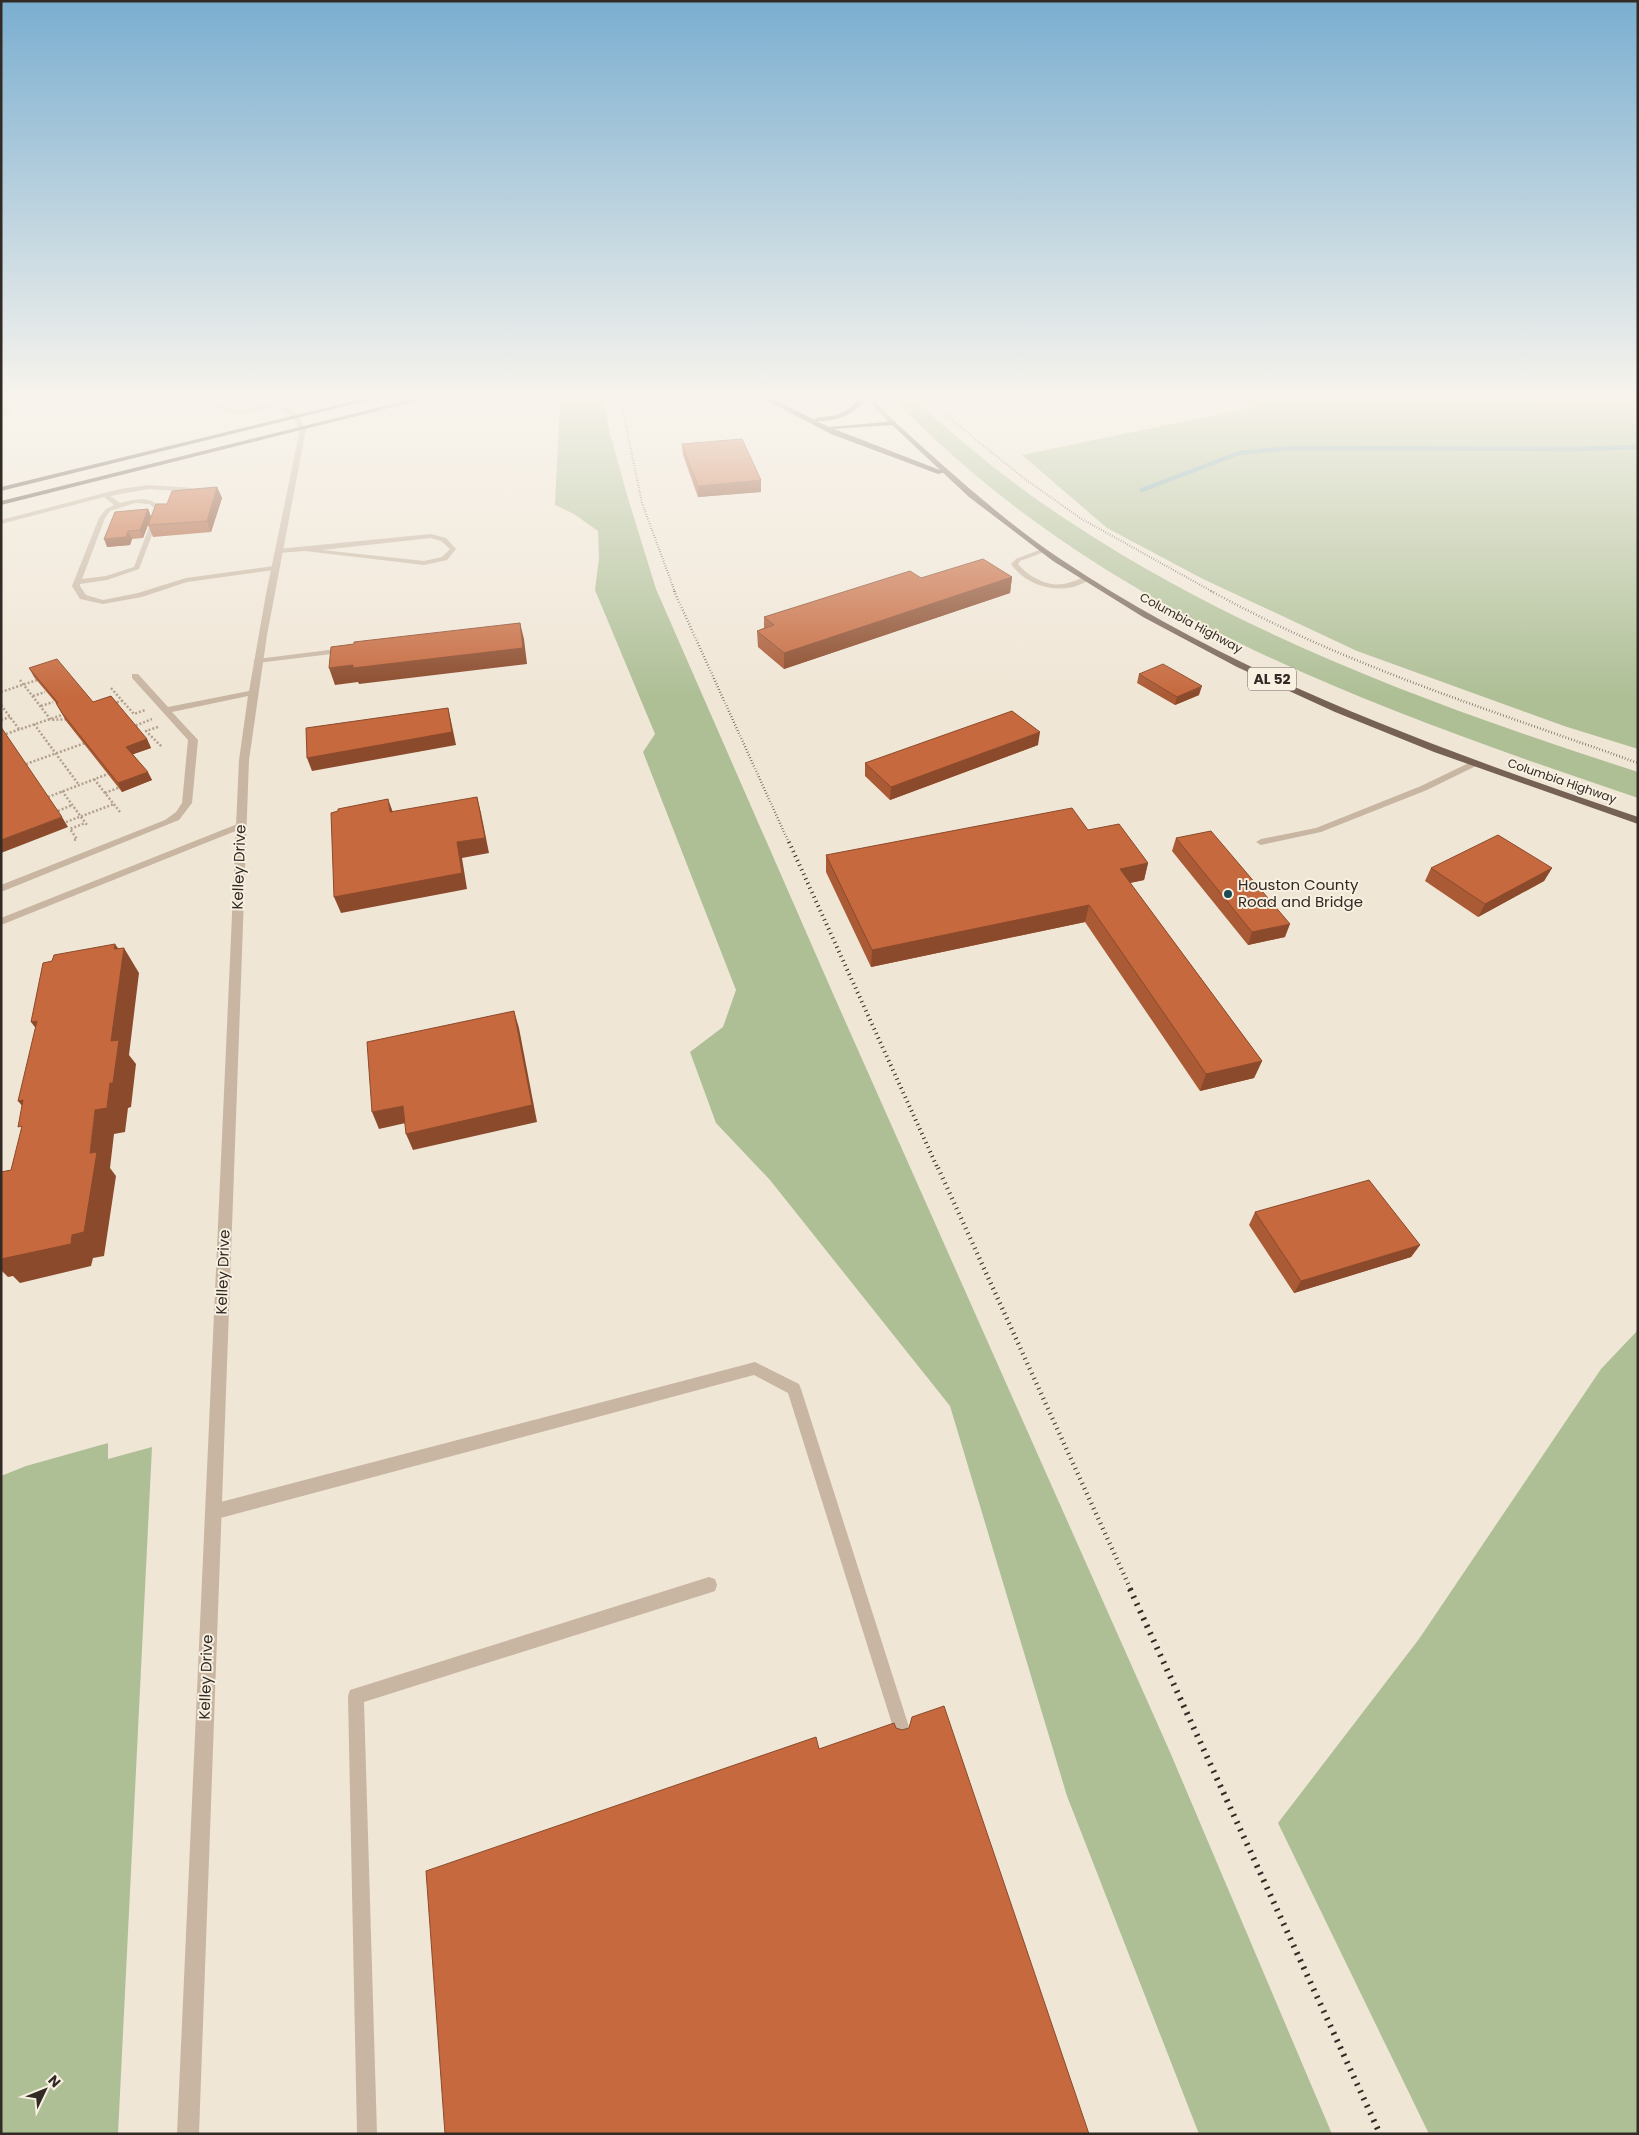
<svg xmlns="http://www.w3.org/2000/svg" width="1639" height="2135" viewBox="0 0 1639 2135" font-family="Poppins,sans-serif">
	<rect width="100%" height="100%" fill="#f0e6d6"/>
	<!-- green -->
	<g fill="#aebf96">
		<path d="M1 397H26L10 407 11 412 1 416Z"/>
		<path d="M569 397H604L609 430 627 495 656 589 834 996 1170 1752 1332 2134H1199L1067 1796 950 1406 770 1180 716 1123 690 1052 723 1027 736 990 643 752 655 734 595 590 599 558 598 531 574 514 555 505 560 401Z"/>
		<path d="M892 397H911C960 441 1012 484 1067 520 1241 636 1440 708 1638 772V798C1364 705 1097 611 892 397Z"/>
		<path d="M1235 397H1638V749L1564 726 1357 651 1203 579 1107 528 1022 455 1254 407Z"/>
		<path d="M1638 1330V2134H1429L1278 1823 1419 1639 1601 1369Z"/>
		<path d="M108 1443V1459L152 1447 118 2134H1V1476L26 1466Z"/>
	</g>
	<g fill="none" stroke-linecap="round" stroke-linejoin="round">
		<!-- stream -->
		<path stroke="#75a6ad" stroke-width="4.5" d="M1142 490 1239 453 1290 448 1574 449 1638 447"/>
		<!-- path -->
		<g stroke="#b3a08c" stroke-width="2.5" stroke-dasharray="2 2" stroke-linecap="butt">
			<path d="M20 680 51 720 70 719"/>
			<path d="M111 688 134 714 145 710"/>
			<path d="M1 692 37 680"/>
			<path d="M33 696 45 692"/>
			<path d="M113 703 122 701"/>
			<path d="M1 705 19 729"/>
			<path d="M41 706 53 702"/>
			<path d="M1 720 10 717"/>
			<path d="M34 724 79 785"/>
			<path d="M132 727 152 719"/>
			<path d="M158 727 146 731 162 747"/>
			<path d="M6 734 62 715"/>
			<path d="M26 764 88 742"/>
			<path d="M94 779 120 812"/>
			<path d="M62 791 87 825"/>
			<path d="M105 793 118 788"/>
			<path d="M48 797 108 774"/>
			<path d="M58 811 72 805"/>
			<path d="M66 822 114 804"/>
			<path d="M74 840 77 839 70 829 85 823"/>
		</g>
		<!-- service -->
		<g fill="#c8b6a2" fill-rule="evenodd">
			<path d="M149 485 192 488 195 490 192 492 149 489 110 496 120 503C135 499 151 495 162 509L139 569 107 580 80 584V586L86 595 103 600 138 593 186 578 274 566 278 568 274 570 187 582 142 597 103 604 80 599 72 586 99 518 106 509 114 505 104 497 1 524V520L120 489ZM135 503 149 504 156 509 134 567 106 576 82 579 105 518 110 511Z"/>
			<path d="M431 534 446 538 456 549 447 560 424 565 305 551 278 553 275 551 278 549ZM431 538 441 541 450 549 442 557 424 561 322 550Z"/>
			<path d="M1042 549 1044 550V552L1020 561 1018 564C1028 576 1047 587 1063 584 1071 583 1078 579 1086 577L1090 579C1066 597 1027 588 1011 564L1016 559Z"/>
			<path d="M345 648H348V652L257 663 253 661 257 659Z"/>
			<path d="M1475 760 1478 761V765L1427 790 1321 832 1261 845 1256 842 1261 839 1316 828 1421 786Z"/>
			<path d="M240 823 245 826 243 828 1 925V918Z"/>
			<path d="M755 1362 799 1384 801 1389 909 1727 907 1733 901 1735 895 1733 893 1727 788 1393 754 1375 213 1520 208 1517 205 1512 208 1507 213 1504Z"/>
			<path d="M709 1577 715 1579 717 1585 715 1591 709 1593 364 1702 377 2134H357L348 1696 350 1690Z"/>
		</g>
		<!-- minor -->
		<path fill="#c8b6a2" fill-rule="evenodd" d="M207 397H214C238 418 244 409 273 403L266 397H273L279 402 300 397H312L283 404 298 416 306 429 267 635 249 760 199 2134H177L239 760 248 696 172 712 198 740 192 803 179 820 1 892V885L165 820 176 812 182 803 188 740 132 678V674H138L168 707 249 691 266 594 300 429 293 418 277 406C246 412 232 423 207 397Z"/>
		<!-- secondary -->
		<path fill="#9b8574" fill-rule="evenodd" d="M864 397H871L895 422V424H891Z"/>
		<!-- primary -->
		<path fill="#756255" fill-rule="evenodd" d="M891 422H895C948 470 1000 518 1059 558 1236 677 1438 749 1638 817V824L1434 752 1335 712 1237 667 1143 617 1053 561 969 497 891 424Z"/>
		<!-- trunk -->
		<g fill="#645448" fill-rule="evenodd">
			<path d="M370 397H382L1 491V487Z"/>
			<path d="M421 397H433L1 505V501Z"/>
			<path d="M760 397H769L815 420 816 418 836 415 847 410 861 397H868C855 414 838 422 817 421L829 427 896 421 893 425 834 429 945 472 938 474 831 434Z"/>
		</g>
		<!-- rail-far4 -->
		<g stroke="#322a24" stroke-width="2" stroke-dasharray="0.5 2" stroke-linecap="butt">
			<path d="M620 397 642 503 675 592"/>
			<path d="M923 397 1025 479 1080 518 1213 592"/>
		</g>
		<!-- rail-far3 -->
		<g stroke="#322a24" stroke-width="2.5" stroke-dasharray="0.5 2.5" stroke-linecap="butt">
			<path d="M674 591 789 843"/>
			<path d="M1211 591C1346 666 1494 711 1638 763"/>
		</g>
		<!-- rail-far2 -->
		<path stroke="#322a24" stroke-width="4" stroke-dasharray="1 4" stroke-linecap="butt" d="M789 842 938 1169"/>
		<!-- rail-far1 -->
		<path stroke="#322a24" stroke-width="4.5" stroke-dasharray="1 4.5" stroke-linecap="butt" d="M938 1168 1131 1590"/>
		<!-- rail -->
		<path stroke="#322a24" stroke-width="6" stroke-dasharray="2 6" stroke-linecap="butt" d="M1130 1589 1380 2134"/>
	</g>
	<!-- wall -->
	<g fill="#aa5a35">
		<path d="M682 444 761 480V492L698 497 683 455Z"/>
		<path d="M217 487 222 498 211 532 153 537 148 525Z"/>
		<path d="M148 509 151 517 143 538 132 539 130 545 107 547Z"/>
		<path d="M1012 577 1010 593 784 669 758 647 757 631 764 628V617L921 578Z"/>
		<path d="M29 668 93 702 147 739 151 748 133 754 152 780 122 792 66 721 56 703 34 677Z"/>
		<path d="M1139 674 1199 695 1175 705 1137 683Z"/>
		<path d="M1038 745 890 800 865 776V763Z"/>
		<path d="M1176 838 1285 937 1248 945 1172 851Z"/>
		<path d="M826 855 1148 863 1144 880 1130 883 1262 1061 1254 1078 1200 1091 1085 922 871 967 826 872Z"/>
		<path d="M1431 868H1552L1544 881 1478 917 1425 881Z"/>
		<path d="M1255 1212 1420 1245 1411 1257 1294 1293 1249 1225Z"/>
	</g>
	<!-- shaded-wall -->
	<g fill="#8b4a2b">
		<path d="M761 480V492L698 497V486Z"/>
		<path d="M217 487 222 498 211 532 207 521Z"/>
		<path d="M148 509 151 517 143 538 140 530Z"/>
		<path d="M128 531 132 539 130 545 107 547 104 539Z"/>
		<path d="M1012 577 1010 593 784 669V653Z"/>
		<path d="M520 623 524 639 527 664 359 684 358 682 335 685 329 668Z"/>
		<path d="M1202 686 1199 695 1175 705 1177 697Z"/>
		<path d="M448 708 451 721 456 745 312 771 307 758Z"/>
		<path d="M1040 732 1038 745 890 800 891 787Z"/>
		<path d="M147 739 151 748 131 755 126 747Z"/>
		<path d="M148 772 152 780 122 792 118 783Z"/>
		<path d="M477 797 481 813 489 853 462 858 467 889 341 913 334 897 457 842Z"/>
		<path d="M388 799 394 815 390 812Z"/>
		<path d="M62 817 68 827 1 853V840Z"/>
		<path d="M1148 863 1144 880 1115 886 1120 869Z"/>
		<path d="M1552 868 1544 881 1478 917 1485 904Z"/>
		<path d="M1089 905 1085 922 871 967 872 950Z"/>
		<path d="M1290 924 1285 937 1248 945 1252 932Z"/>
		<path d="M115 944 123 955 124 948 139 973 129 1055 136 1064 131 1107 128 1108 125 1132 114 1134 110 1168 116 1176 104 1256 93 1258 91 1266 20 1283 13 1276 8 1277 1 1270V1254L90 1153 95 1110 111 1041 114 949Z"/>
		<path d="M514 1011 519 1028 537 1122 413 1150 406 1134Z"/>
		<path d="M37 1021 50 1047 31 1022Z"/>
		<path d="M1262 1061 1254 1078 1200 1091 1206 1074Z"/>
		<path d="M23 1100 38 1125 18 1101Z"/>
		<path d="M403 1106 410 1122 379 1129 372 1112Z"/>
		<path d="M1420 1245 1411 1257 1294 1293 1301 1281Z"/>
	</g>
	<!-- building -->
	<g fill="#c6693e" stroke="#8b4a2b">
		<path d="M742 439 761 480 698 486 682 444Z"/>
		<path d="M217 487 207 521 148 525 156 504H167L172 491Z"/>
		<path d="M148 509 140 530 128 531 126 537 104 539 115 512Z"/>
		<path d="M983 559 1012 577 784 653 757 631 774 625 764 617 910 571 921 578Z"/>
		<path d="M520 623 523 648 353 668V665L329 668 331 647 354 644V642Z"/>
		<path d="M57 659 93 702 111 696 147 739 126 747 148 772 118 783 62 713 56 703H58L29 668Z"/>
		<path d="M1163 664 1202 686 1177 697 1139 674Z"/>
		<path d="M448 708 452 732 307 758 306 728Z"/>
		<path d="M1012 711 1040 732 891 787 865 763Z"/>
		<path d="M1 727 62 817 1 840Z"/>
		<path d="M477 797 485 838 457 842 462 873 334 897 331 813 338 811V809L388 799 390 812Z"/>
		<path d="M1072 808 1088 830 1119 824 1148 863 1120 869 1262 1061 1206 1074 1089 905 872 950 826 855Z"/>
		<path d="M1211 831 1290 924 1252 932 1176 838Z"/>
		<path d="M1498 835 1552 868 1485 904 1431 868Z"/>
		<path d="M115 944 114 949 124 948 111 1041 119 1040 113 1083H110L107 1108 95 1110 90 1153 97 1152 84 1232 72 1235 71 1244 1 1259V1172L11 1170 22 1126 18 1127 23 1100 18 1101 37 1021 31 1022 43 963 52 961 54 955Z"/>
		<path d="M514 1011 532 1105 406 1134 403 1106 372 1112 367 1042Z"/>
		<path d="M1369 1180 1420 1245 1301 1281 1255 1212Z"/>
		<path d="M944 1706 1089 2134H445L426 1871 816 1737 819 1749 894 1723 896 1728 902 1730 909 1728 912 1717Z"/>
	</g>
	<!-- sky -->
	<linearGradient id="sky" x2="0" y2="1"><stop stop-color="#7aaed0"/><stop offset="0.57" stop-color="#f8f4ed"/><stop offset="1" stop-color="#f8f4ed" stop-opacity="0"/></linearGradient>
	<rect width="1639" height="696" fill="url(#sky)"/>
	<!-- markers -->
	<circle fill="#1b4b53" stroke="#f8f0e1" stroke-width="2" cx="1228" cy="894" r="5"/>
	<g text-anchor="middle" stroke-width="4" stroke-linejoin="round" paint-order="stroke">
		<!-- far-street labels -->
		<g font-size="12" fill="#322a24" stroke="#f8f0e1">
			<text transform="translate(1191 623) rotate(28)" y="4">Columbia Highway</text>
			<text transform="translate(1562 781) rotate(19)" y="4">Columbia Highway</text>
		</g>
		<!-- shield labels -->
		<rect fill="#f8f0e1" stroke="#6d655d" stroke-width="1" x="1248" y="667.5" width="48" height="23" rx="4"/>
		<g font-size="14" font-weight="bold" fill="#322a24">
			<text x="1272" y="684">AL 52</text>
		</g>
		<!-- street labels -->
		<g font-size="15" fill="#322a24" stroke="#f8f0e1">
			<text transform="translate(239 867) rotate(-88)" y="5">Kelley Drive</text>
			<text transform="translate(223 1272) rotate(-88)" y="5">Kelley Drive</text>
			<text transform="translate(206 1677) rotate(-88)" y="5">Kelley Drive</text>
		</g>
		<!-- poi labels -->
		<g font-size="15" fill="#322a24" stroke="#f8f0e1" text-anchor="start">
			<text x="1238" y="890">Houston County<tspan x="1238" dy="17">Road and Bridge</tspan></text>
		</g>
	</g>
	<!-- border -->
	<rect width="1639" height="2135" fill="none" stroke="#322a24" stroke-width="5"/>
	<!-- north arrow -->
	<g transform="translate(45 2090) rotate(47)" stroke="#f8f0e1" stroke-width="4" paint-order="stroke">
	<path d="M0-4L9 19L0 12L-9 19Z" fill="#322a24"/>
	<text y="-8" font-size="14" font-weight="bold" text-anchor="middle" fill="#322a24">N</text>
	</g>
</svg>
